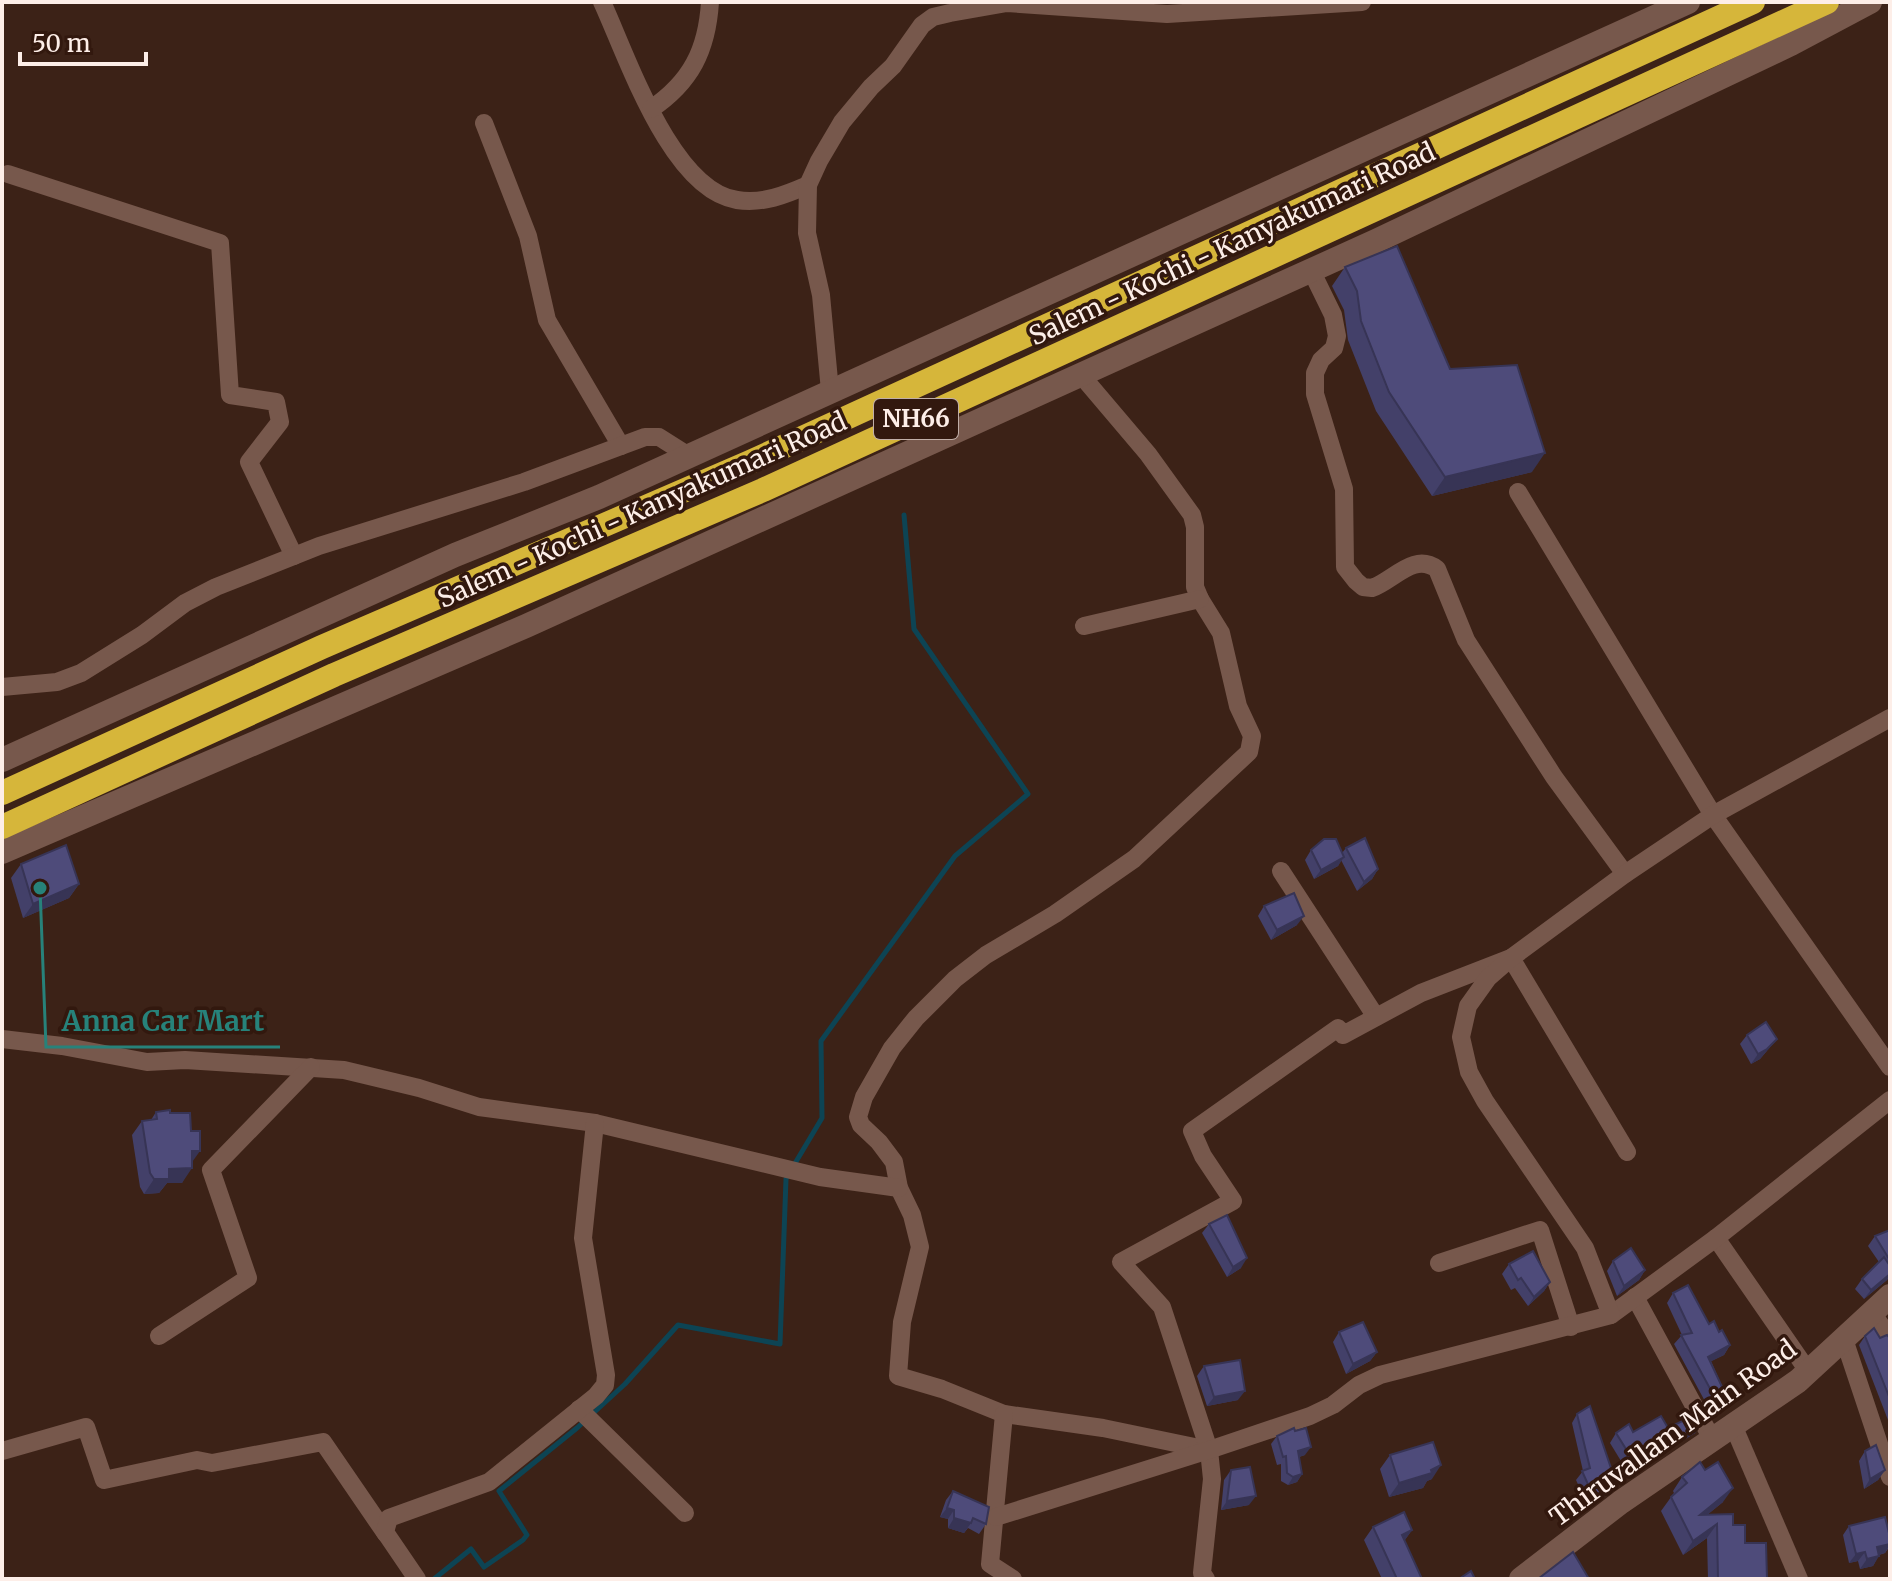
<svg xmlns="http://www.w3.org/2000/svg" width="1892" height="1581" viewBox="0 0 1892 1581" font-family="Merriweather,serif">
	<rect width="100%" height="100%" fill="#3c2217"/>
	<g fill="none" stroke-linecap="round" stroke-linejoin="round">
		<!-- stream -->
		<g stroke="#0d4454" stroke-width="5">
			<path d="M794 1165 822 1118 821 1041 955 856 1028 794 914 629 904 515"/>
			<path d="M434 1579 471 1549 484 1567 523 1540 527 1535 499 1491 577 1428 625 1384 678 1325 780 1344 786 1179 789 1174"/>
		</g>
		<!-- street -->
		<g stroke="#77584c" stroke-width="18">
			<path d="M602 2C627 56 671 190 737 200 763 204 785 195 808 185"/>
			<path d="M651 109C691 82 707 50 710 2"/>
			<path d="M484 123 528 236 547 320 621 446"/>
			<path d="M8 174 220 243 230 395 276 402 280 422 249 462 294 556"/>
			<path d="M1311 270 1333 315 1337 336 1334 348 1321 360 1315 373V394L1344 489 1345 567 1356 581 1363 587 1372 588C1394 580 1414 552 1437 569L1466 640 1554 777 1625 874"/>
			<path d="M1081 375 1148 454 1192 515 1195 527V587L1200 599 1221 633 1238 706 1252 736 1249 752 1134 859 1055 914 986 955 955 979 916 1018 892 1048 864 1097 858 1117 861 1125 879 1142 894 1162 899 1188 912 1215 920 1247 902 1322 898 1376 942 1389 1004 1414 1103 1428 1209 1450 1212 1479 1202 1573 1206 1579"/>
			<path d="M830 391 821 295 807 233 808 185 819 161 842 122 871 87 893 66 922 25 933 17 950 13 1007 3 1167 14 1362 2"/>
			<path d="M1518 492 1713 815 1890 1067"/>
			<path d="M1084 626 1200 599"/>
			<path d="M2 687 57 682 81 673 142 635 185 603 216 587 319 546 524 482 645 437H659L689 456"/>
			<path d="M1281 871 1376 1017"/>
			<path d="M2 1039 62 1046 147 1062 185 1060 344 1070 419 1088 479 1107 595 1123 820 1177 899 1188"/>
			<path d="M1716 1238 1808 1371"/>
			<path d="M1439 1263 1540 1230 1571 1327"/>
			<path d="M1635 1297 1712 1439"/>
			<path d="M1872 1313 1890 1338"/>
			<path d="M1611 1315 1716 1238 1890 1100"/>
			<path d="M159 1336 248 1278 211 1170 311 1067"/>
			<path d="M1844 1339 1890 1477"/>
			<path d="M579 1409 685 1513"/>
			<path d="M1004 1414 990 1564 1013 1579"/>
			<path d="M1733 1425 1799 1579"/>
			<path d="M1209 1450 1162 1307 1121 1262 1233 1201 1203 1156 1192 1131 1338 1028 1343 1035 1421 993 1511 958 1627 1152"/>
			<path d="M2 1451 86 1427 104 1480 197 1460 212 1463 323 1442 386 1534"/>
			<path d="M996 1517 1209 1450 1310 1416 1333 1405 1359 1385 1380 1375 1611 1315 1585 1248 1485 1101 1469 1072 1461 1037 1468 1006 1488 978 1511 958 1625 874 1713 815 1890 718"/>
			<path d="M417 1579 385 1532 389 1518 489 1482 596 1396 605 1385 606 1375 583 1238 595 1123"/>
		</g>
		<!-- secondary -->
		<g stroke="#77584c" stroke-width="24">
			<path d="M2 760 455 555 599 497 1688 2"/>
			<path d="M2 852 526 626 1376 241 1791 44 1870 2"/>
			<path d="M1521 1579 1621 1502 1798 1381 1890 1296"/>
		</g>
		<!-- highway -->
		<g stroke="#d6b63a" stroke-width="24">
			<path d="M2 793 322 647 750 462 1753 2"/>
			<path d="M2 827 334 675 763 490 1827 2"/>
		</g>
	</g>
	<!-- wall -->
	<g fill="#434069">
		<path d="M1345 267 1450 369 1532 472 1432 496 1376 411 1348 340 1344 310 1332 286Z"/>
		<path d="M1346 848 1378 869 1372 879 1357 891 1341 860 1338 866 1314 879 1305 860 1311 850 1342 853Z"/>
		<path d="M21 864 79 884 69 898 23 918 11 878Z"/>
		<path d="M1264 906 1297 925 1271 940 1258 916Z"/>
		<path d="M1747 1035 1777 1039 1760 1059 1751 1064 1740 1044Z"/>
		<path d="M156 1112 192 1162 182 1183H167L159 1193 144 1194 140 1187 132 1135 142 1121 151 1120Z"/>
		<path d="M1209 1224 1241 1268 1227 1277 1202 1233Z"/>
		<path d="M1890 1230V1276L1887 1280 1864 1299 1855 1289 1862 1279 1879 1262 1868 1246 1875 1236Z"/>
		<path d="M1613 1261 1645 1270 1639 1280 1617 1296 1607 1271Z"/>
		<path d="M1509 1264 1550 1282 1544 1291 1528 1306 1515 1288 1511 1290 1502 1274Z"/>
		<path d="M1673 1293 1719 1332 1730 1345 1724 1355 1711 1361 1724 1391 1717 1401 1707 1405 1674 1344 1682 1335 1667 1303Z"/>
		<path d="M1339 1332 1377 1352 1370 1361 1346 1374 1333 1342Z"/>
		<path d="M1865 1336 1890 1338V1419L1888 1420 1859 1345Z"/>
		<path d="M1204 1366 1238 1400 1207 1406 1197 1376Z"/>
		<path d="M1577 1414 1616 1483 1610 1491 1589 1508 1576 1480 1583 1471 1572 1423Z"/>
		<path d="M1668 1428 1695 1433 1629 1474 1610 1443 1616 1433Z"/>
		<path d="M1295 1431 1305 1455 1299 1457 1302 1474 1297 1482 1288 1485 1281 1481V1464L1277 1465 1271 1444 1277 1436Z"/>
		<path d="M1865 1451 1885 1470 1878 1480 1864 1489 1859 1461Z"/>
		<path d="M1390 1455 1432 1479 1427 1481 1423 1488 1389 1497 1380 1469Z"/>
		<path d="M1231 1470 1249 1505 1221 1510 1224 1480Z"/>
		<path d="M1682 1477 1723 1502 1708 1514 1733 1525 1767 1579H1708L1707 1538 1683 1555 1661 1511 1674 1493 1673 1491Z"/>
		<path d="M953 1491 986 1524 979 1534 968 1528 964 1533 948 1528V1519L940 1517 946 1500Z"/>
		<path d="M1849 1526 1890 1537V1546L1885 1553 1879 1555 1873 1566 1860 1569 1858 1561 1849 1563 1843 1535Z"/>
		<path d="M1373 1527 1412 1530 1404 1541 1422 1579H1382L1364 1540Z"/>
	</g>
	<!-- shaded-wall -->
	<g fill="#373455">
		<path d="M1545 453 1532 472 1432 496 1445 477Z"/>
		<path d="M1344 857 1338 866 1314 879 1321 870Z"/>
		<path d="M1378 869 1372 879 1357 891 1364 882Z"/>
		<path d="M79 884 69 898 23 918 33 904Z"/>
		<path d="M1304 916 1297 925 1271 940 1277 930Z"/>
		<path d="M1777 1039 1760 1059 1751 1064 1758 1054Z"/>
		<path d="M192 1151H200L190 1165Z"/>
		<path d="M192 1168 182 1183H167L159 1193 144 1194 154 1179 169 1169Z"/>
		<path d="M1247 1258 1241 1268 1227 1277 1233 1267Z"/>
		<path d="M1645 1270 1639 1280 1617 1296 1624 1286Z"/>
		<path d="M1890 1274 1887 1280 1864 1299 1871 1290Z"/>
		<path d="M1550 1282 1544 1291 1528 1306 1534 1297Z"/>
		<path d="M1730 1345 1724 1355 1702 1366 1708 1357Z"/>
		<path d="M1377 1352 1370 1361 1346 1374 1353 1364Z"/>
		<path d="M1245 1391 1238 1400 1207 1406 1214 1397Z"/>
		<path d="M1724 1391 1717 1401 1707 1405 1714 1396Z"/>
		<path d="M1702 1424 1695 1433 1629 1474 1636 1465Z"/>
		<path d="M1311 1447 1305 1455 1293 1459 1298 1451Z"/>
		<path d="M1441 1465 1432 1479 1427 1481 1423 1488 1389 1497 1399 1483Z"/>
		<path d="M1885 1470 1878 1480 1864 1489 1870 1479Z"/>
		<path d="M1302 1474 1297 1482 1288 1485 1293 1477Z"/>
		<path d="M1616 1483 1610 1491 1589 1508 1595 1500Z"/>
		<path d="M1733 1488 1723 1502 1690 1529 1700 1515Z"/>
		<path d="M1256 1496 1249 1505 1221 1510 1227 1501Z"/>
		<path d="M947 1508 954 1510 948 1519 940 1517Z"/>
		<path d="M954 1518 971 1523 964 1533 948 1528Z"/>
		<path d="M1717 1524 1707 1538 1683 1555 1693 1541Z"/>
		<path d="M1412 1530 1403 1543 1402 1535Z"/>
		<path d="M1890 1544 1885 1553 1871 1557 1877 1547Z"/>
		<path d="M1865 1552 1858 1561 1849 1563 1856 1554Z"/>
		<path d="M1879 1556 1873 1566 1860 1569 1867 1559Z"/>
	</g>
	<!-- building -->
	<g fill="#4e4b7a" stroke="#373455" stroke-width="2">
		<path d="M1397 246 1450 369 1517 365 1545 453 1445 477 1389 392 1361 321 1357 291 1345 267Z"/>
		<path d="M1365 838 1378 869 1364 882 1346 848Z"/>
		<path d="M1324 839H1336L1344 857 1321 870 1311 850Z"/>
		<path d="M66 845 79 884 33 904 21 864Z"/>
		<path d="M1294 893 1304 916 1277 930 1264 906Z"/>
		<path d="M1766 1022 1777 1039 1767 1049 1758 1054 1747 1035Z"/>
		<path d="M170 1110V1113H190L191 1131H200V1151H192V1168L169 1169V1179H154L150 1173 142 1121 157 1119 156 1112Z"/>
		<path d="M1227 1215 1247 1258 1233 1267 1209 1224Z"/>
		<path d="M1890 1230V1258L1889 1259 1875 1236Z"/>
		<path d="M1631 1248 1645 1270 1624 1286 1613 1261Z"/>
		<path d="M1533 1251 1550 1282 1534 1297 1521 1278 1518 1280 1509 1264Z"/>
		<path d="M1884 1257 1890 1266V1274L1871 1290 1862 1279Z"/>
		<path d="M1688 1285 1709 1324 1714 1321 1719 1332 1722 1330 1730 1345 1708 1357 1724 1391 1714 1396 1681 1335 1692 1333 1673 1293Z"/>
		<path d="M1363 1322 1377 1352 1353 1364 1339 1332Z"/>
		<path d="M1874 1328 1880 1338 1887 1335 1890 1338V1399L1865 1336Z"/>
		<path d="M1240 1360 1245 1391 1214 1397 1204 1366Z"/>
		<path d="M1590 1406 1616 1483 1595 1500 1582 1471 1590 1468 1577 1414Z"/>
		<path d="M1697 1414 1702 1424 1636 1465 1616 1433 1629 1424 1633 1432 1661 1416 1668 1428Z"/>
		<path d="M1294 1428 1295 1431 1306 1428 1311 1447 1298 1451 1302 1474 1293 1477 1287 1473 1286 1456 1283 1457 1277 1436Z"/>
		<path d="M1433 1442 1441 1465 1431 1470 1432 1473 1399 1483 1390 1455Z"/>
		<path d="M1876 1445 1885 1470 1870 1479 1865 1451Z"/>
		<path d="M1700 1462 1705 1470 1718 1462 1733 1488 1700 1515 1733 1514V1525H1745V1543H1766L1767 1579H1718L1717 1524 1693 1541 1671 1497 1687 1483 1682 1477Z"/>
		<path d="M1250 1467 1256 1496 1227 1501 1231 1470Z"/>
		<path d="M953 1491 989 1507 986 1524 973 1518 971 1523 954 1518V1510L947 1508Z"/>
		<path d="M1404 1512 1412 1530 1402 1535 1422 1579H1397L1373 1527Z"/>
		<path d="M1885 1517 1890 1537V1544L1877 1547 1879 1556 1867 1559 1865 1552 1856 1554 1849 1526Z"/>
		<path d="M1573 1552 1589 1579H1538Z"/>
		<path d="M1471 1571 1475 1579H1459Z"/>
	</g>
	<g text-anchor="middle" stroke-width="7" stroke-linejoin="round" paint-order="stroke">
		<!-- shield labels -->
		<rect fill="#32180e" stroke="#c0aea7" stroke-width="2" x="874" y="399" width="84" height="40" rx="6"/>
		<g font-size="24" font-weight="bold" fill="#fdeee8">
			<text x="916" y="427">NH66</text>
		</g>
		<!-- street labels -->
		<g font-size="26" fill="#fdeee8" stroke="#32180e">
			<text transform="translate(1232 244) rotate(-25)" y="9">Salem - Kochi - Kanyakumari Road</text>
			<text transform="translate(642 510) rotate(-24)" y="9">Salem - Kochi - Kanyakumari Road</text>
			<text transform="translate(1673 1433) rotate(-36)" y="9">Thiruvallam Main Road</text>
		</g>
	</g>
	<!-- callouts -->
	<path fill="none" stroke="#27827a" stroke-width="3" d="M40 888L46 1047H280"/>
	<circle fill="#27827a" stroke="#32180e" stroke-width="3" cx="40" cy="888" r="8"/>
	<g font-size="28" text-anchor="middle" font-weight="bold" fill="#27827a" stroke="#32180e" stroke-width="7" stroke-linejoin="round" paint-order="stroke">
		<text x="163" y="1031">Anna Car Mart</text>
	</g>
	<!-- border -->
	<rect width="1892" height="1581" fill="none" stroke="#fdeee8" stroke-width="8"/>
	<!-- scale -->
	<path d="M20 52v12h126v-12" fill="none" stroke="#fdeee8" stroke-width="4"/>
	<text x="32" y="52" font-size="24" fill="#fdeee8" stroke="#32180e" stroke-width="6" paint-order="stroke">50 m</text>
</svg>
